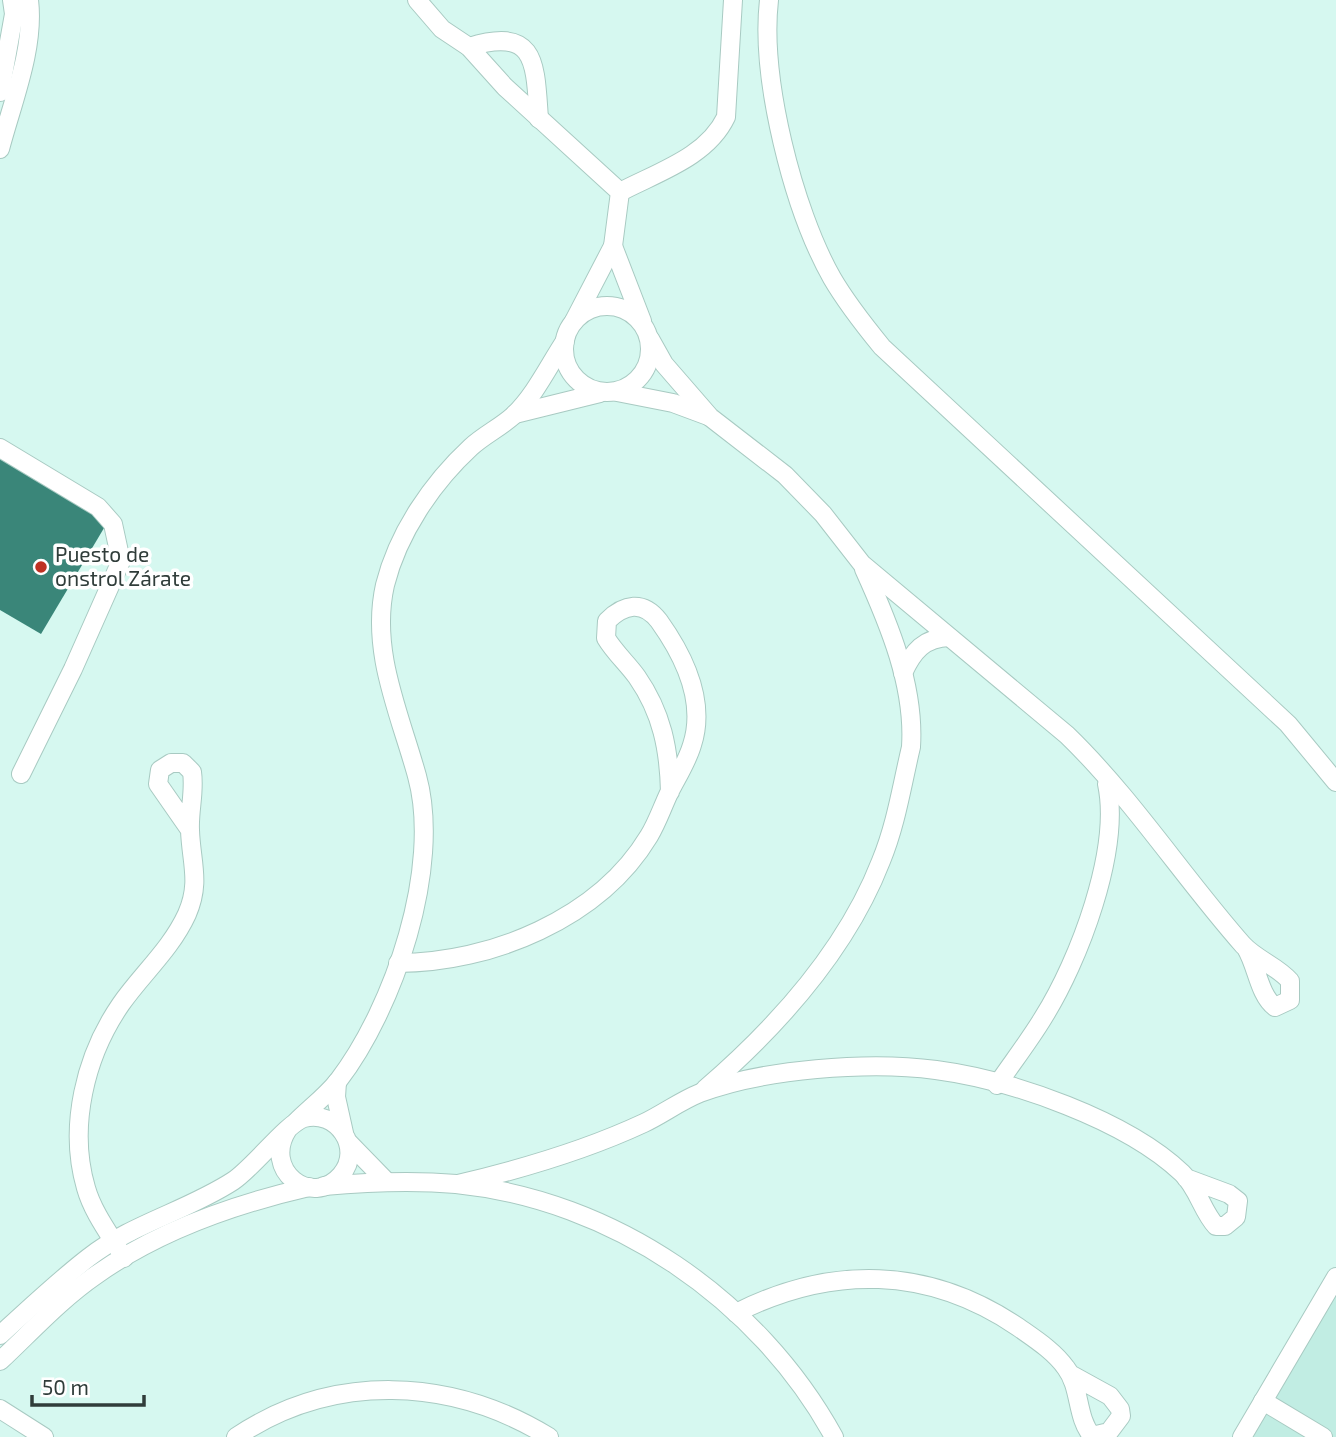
<svg xmlns="http://www.w3.org/2000/svg" width="1336" height="1437" viewBox="0 0 1336 1437" font-family="'Exo 2',sans-serif">
	<rect width="100%" height="100%" fill="#d6f8f0"/>
	<!-- built -->
	<path fill="#c1ede3" d="M1336 1280V1437H1247Z"/>
	<!-- building -->
	<path fill="#3a8679" d="M0 459 107 523 41 634 0 610Z"/>
	<g fill="none" stroke-linecap="round" stroke-linejoin="round">
		<!-- minor casing -->
		<g stroke="#a8cac2" stroke-width="20">
			<g id="minor">
				<path d="M417 0 442 29 469 47 505 87 620 192 613 246 574 321"/>
				<path d="M769 0C760 78 793 209 832 278 846 302 864 325 882 347L1288 724 1336 782"/>
				<path d="M469 47C537 26 535 63 539 119"/>
				<path d="M0 92 14 14 12 0"/>
				<path d="M0 149C12 103 35 48 29 0"/>
				<path d="M620 192C658 172 707 157 726 117L733 0"/>
				<path d="M613 246 642 321"/>
				<circle cx="607" cy="349" r="43"/>
				<path d="M650 339 664 364 710 417 785 475 823 514 862 564 1067 735C1132 798 1183 877 1243 945 1257 960 1277 966 1290 981V1000L1275 1007C1259 995 1257 966 1246 948"/>
				<path d="M617 392 673 403 708 416"/>
				<path d="M515 414 600 393"/>
				<path d="M0 448 98 507 113 524 121 561 73 669 21 774"/>
				<path d="M903 673C913 651 924 638 949 637"/>
				<path d="M398 963C490 963 599 919 649 836 657 823 662 808 669 793 677 777 687 762 692 745 706 702 684 656 659 621 643 600 624 604 607 621L606 638C615 653 627 663 637 677 662 713 669 749 670 792"/>
				<path d="M337 1082 336 1097 344 1133"/>
				<path d="M997 1085C1012 1063 1029 1041 1043 1018 1079 961 1121 850 1107 784"/>
				<path d="M705 1089C777 1027 846 951 881 861 896 825 902 785 911 747 915 686 889 624 864 569"/>
				<path d="M296 1122C309 1109 326 1096 338 1081 394 1008 442 867 417 776 400 714 370 651 385 585 398 533 432 483 471 447 484 435 501 427 514 415 535 395 549 365 565 341"/>
				<path d="M349 1143 386 1181"/>
				<path d="M458 1184C522 1169 584 1151 644 1123 663 1114 680 1101 700 1093 763 1069 869 1061 936 1070 1012 1080 1126 1120 1182 1173 1198 1188 1202 1211 1216 1226H1225L1236 1217 1238 1201 1229 1194 1186 1178"/>
				<path d="M324 1186C368 1182 412 1180 456 1184 613 1200 758 1299 834 1437"/>
				<path d="M124 1258C111 1236 93 1213 86 1188 68 1127 85 1056 121 1004 142 974 171 949 187 914 201 882 191 862 190 830 189 810 195 792 192 772L183 763H171L160 770 158 784 190 830"/>
				<path d="M736 1313C831 1265 928 1266 1018 1327 1035 1339 1054 1351 1066 1368 1081 1388 1076 1417 1092 1436L1109 1432 1121 1416 1120 1409 1110 1396 1070 1374"/>
				<path d="M0 1335C29 1309 57 1282 88 1258 131 1224 187 1211 233 1181 254 1167 287 1123 304 1118 336 1109 364 1148 341 1175 312 1209 261 1170 288 1129"/>
				<path d="M0 1361C31 1332 61 1299 96 1275 158 1231 235 1204 309 1187"/>
				<path d="M1263 1401 1323 1437"/>
				<path d="M0 1409 44 1437"/>
				<path d="M236 1437C333 1372 451 1377 549 1437"/>
				<path d="M1242 1437 1336 1277"/>
			</g>
		</g>
		<!-- minor -->
		<use href="#minor" stroke="#fff" stroke-width="18"/>
	</g>
	<!-- markers -->
	<circle fill="#be3122" stroke="#fff" stroke-width="2.5" cx="41" cy="567" r="7"/>
	<g text-anchor="middle" stroke-width="7" stroke-linejoin="round" paint-order="stroke">
		<!-- poi labels -->
		<g font-size="21" fill="#303d3a" stroke="#fff" text-anchor="start">
			<text x="55" y="562">Puesto de<tspan x="55" dy="24">onstrol Zárate</tspan></text>
		</g>
	</g>
	<!-- scale -->
	<path d="M32 1395v10h112v-10" fill="none" stroke="#303d3a" stroke-width="3.5"/>
	<text x="42" y="1395" font-size="21" fill="#303d3a" stroke="#ffffff" stroke-width="5" paint-order="stroke">50 m</text>
</svg>
